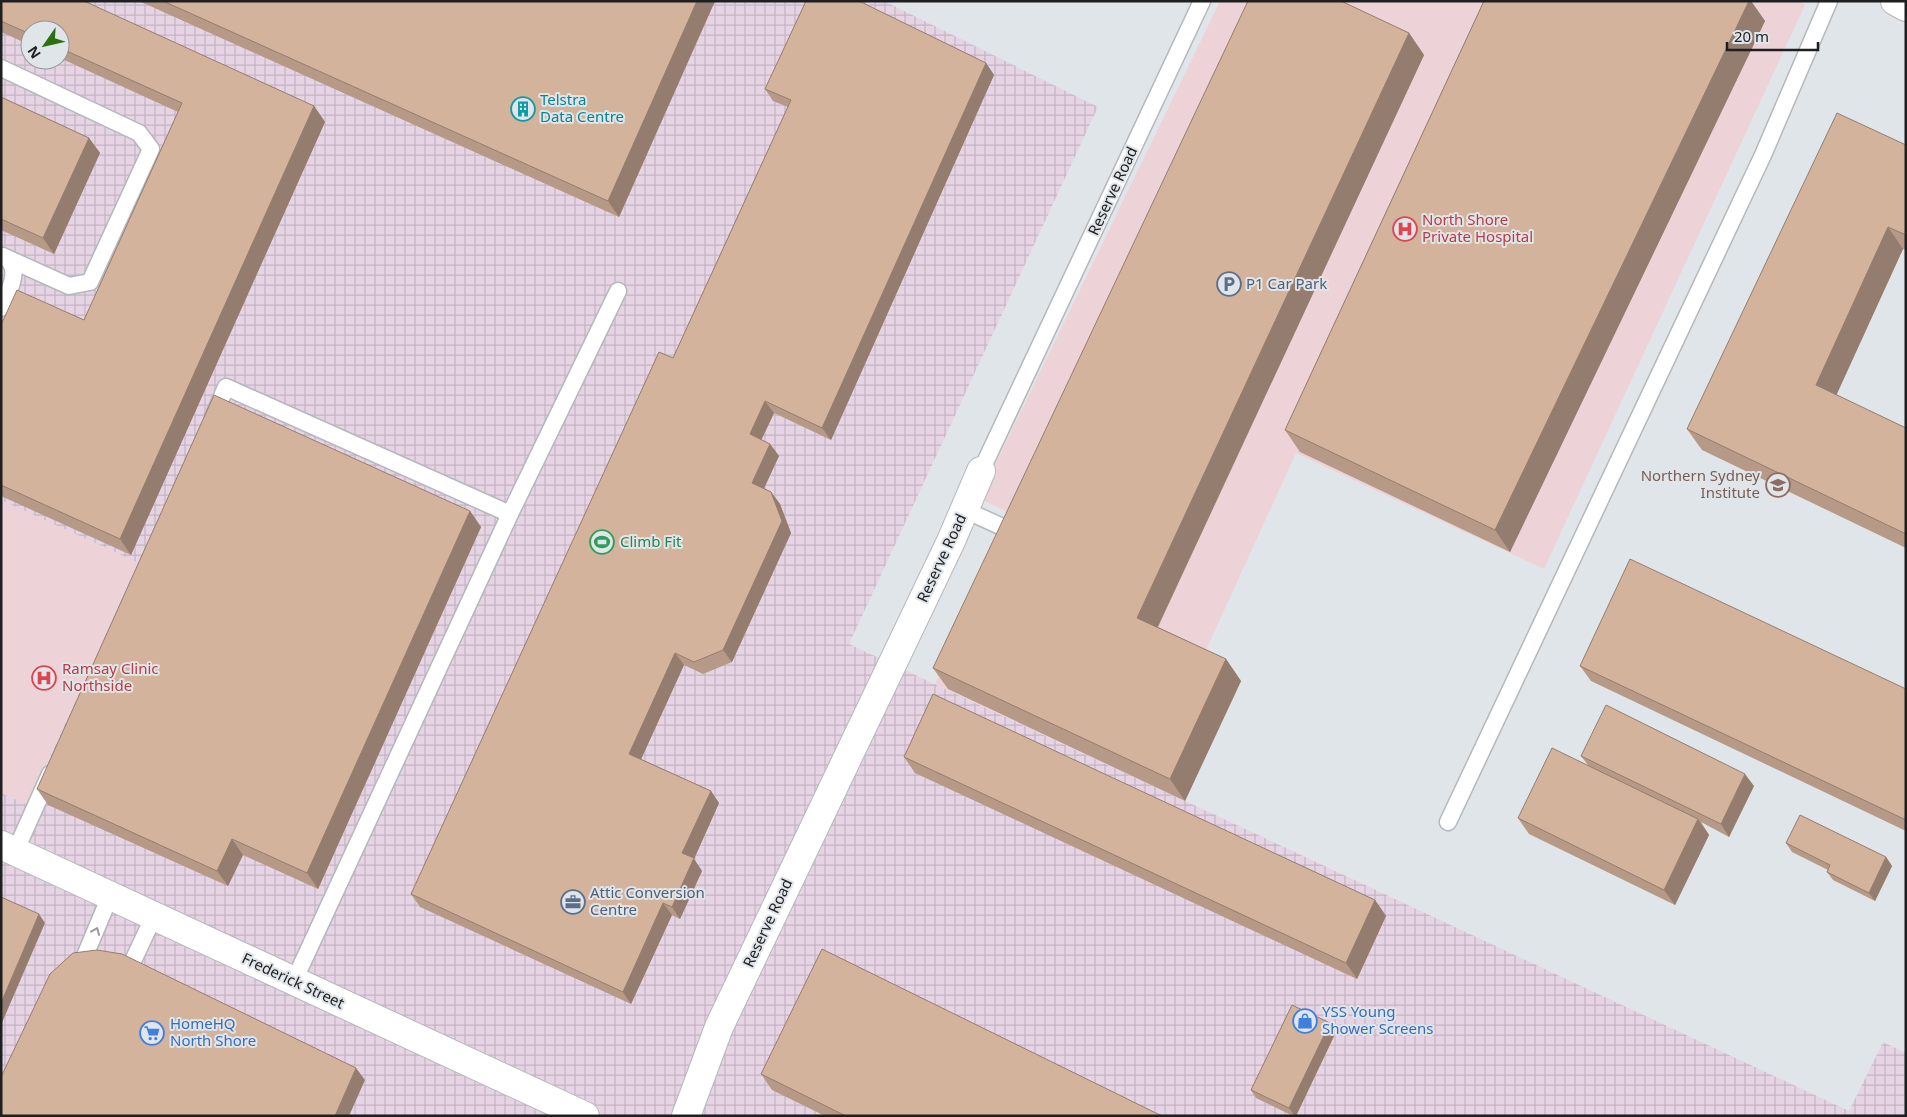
<svg xmlns="http://www.w3.org/2000/svg" width="1907" height="1117" viewBox="0 0 1907 1117" font-family="'Noto Sans',sans-serif">
	<defs>
		<pattern id="industrial-grid" width="8" height="8" patternUnits="userSpaceOnUse" patternTransform="scale(1.25)"><rect width="8" height="8" fill="#e6d4e5"/><path d="M0 4h8M4 0v8" fill="none" stroke="#c5b6c4"/></pattern>
	</defs>
	<rect width="100%" height="100%" fill="#e0e5e9"/>
	<!-- industrial -->
	<path fill="url(#industrial-grid)" fill-rule="evenodd" d="M1 1H884L1098 107 849 644 1849 1111 1883 1042 1906 1053V1116H1ZM30 30H60V60H30Z"/>
	<!-- medical -->
	<g fill="#edd3d7">
		<path d="M1220 1H1798L1805 5 1544 569 1296 453 1201 661 1241 681 1185 801 935 684 1013 515 979 498Z"/>
		<path d="M1 500 139 563 28 805 1 793Z"/>
	</g>
	<g fill="none" stroke-linecap="round" stroke-linejoin="round">
		<!-- service casing -->
		<g stroke="#b4b8bd" stroke-width="19">
			<g id="service">
				<path d="M1 68 139 133 151 149 90 282 69 286 7 258"/>
				<path d="M1 308C8 294 24 266 3 256"/>
				<path d="M213 417 226 387 510 514"/>
				<path d="M981 471 1202 1"/>
				<path d="M965 510 1020 535"/>
				<path d="M1448 822 1763 155 1829 1"/>
				<path d="M15 852 50 774"/>
				<path d="M79 970 110 896"/>
				<path d="M124 980 154 916"/>
				<path d="M294 981 510 514 618 291"/>
			</g>
		</g>
		<!-- minor casing -->
		<g stroke="#b4b8bd" stroke-width="30">
			<g id="minor">
				<path d="M1895 1 1906 7"/>
				<path d="M686 1116 719 1027 951 541 981 471"/>
			</g>
		</g>
		<!-- tertiary casing -->
		<g stroke="#b4b8bd" stroke-width="30">
			<path id="tertiary" d="M1 845 585 1116"/>
		</g>
		<!-- service -->
		<use href="#service" stroke="#fff" stroke-width="16"/>
		<!-- minor -->
		<use href="#minor" stroke="#fff" stroke-width="28"/>
		<!-- tertiary -->
		<use href="#tertiary" stroke="#fff" stroke-width="28"/>
	</g>
	<!-- wall -->
	<g fill="#b69a87">
		<path d="M1 1 314 106 325 122 131 555 1 496V325L84 320 178 112 60 58V30H30V45L1 32Z"/>
		<path d="M139 1H715L619 217Z"/>
		<path d="M1479 1H1751L1765 21 1510 552 1300 452 1285 430 1483 3Z"/>
		<path d="M1409 33 1424 55 1158 627 1226 659 1241 681 1185 801 948 689 933 668Z"/>
		<path d="M986 63 994 75 831 440 774 413 761 440 770 444 779 456 764 488 771 492 780 504 791 533 732 662 703 674 684 665 641 759 711 791 719 803 694 859 702 871 680 919 672 915 631 1004 420 907 411 894 673 358 788 107 773 101 765 89Z"/>
		<path d="M1 97 89 138 100 153 54 254 1 230Z"/>
		<path d="M1906 145V250L1903 249 1836 395 1906 428V548L1702 450 1687 429Z"/>
		<path d="M470 511 481 527 318 889 243 855 228 886 48 805 37 789Z"/>
		<path d="M1580 666 1906 689V831L1591 681Z"/>
		<path d="M1581 756 1754 786 1729 837 1701 822 1709 835 1675 905 1529 834 1518 818 1588 765Z"/>
		<path d="M904 757 1375 900 1386 916 1357 979 915 773Z"/>
		<path d="M1786 843 1886 857 1892 866 1875 901 1833 880 1827 872 1828 870 1792 852Z"/>
		<path d="M1336 1032 1296 1116H1293L1256 1098 1251 1090Z"/>
		<path d="M761 1074 1162 1116H825L772 1090Z"/>
	</g>
	<!-- shaded-wall -->
	<g fill="#947d6e">
		<path d="M697 1H715L619 217 608 201Z"/>
		<path d="M1749 1H1751L1765 21 1510 552 1495 530Z"/>
		<path d="M1409 33 1424 55 1152 639 1137 618Z"/>
		<path d="M986 63 994 75 831 440 822 428Z"/>
		<path d="M314 106 325 122 131 555 120 539Z"/>
		<path d="M89 138 100 153 54 254 43 238Z"/>
		<path d="M1888 227 1903 249 1831 407 1816 385Z"/>
		<path d="M765 401 774 413 758 447 750 434Z"/>
		<path d="M770 444 779 456 761 495 752 483Z"/>
		<path d="M771 492 780 504 791 533 732 662 723 650Z"/>
		<path d="M470 511 481 527 318 889 307 873Z"/>
		<path d="M675 653 684 665 638 766 629 754Z"/>
		<path d="M1226 659 1241 681 1185 801 1170 779Z"/>
		<path d="M1745 774 1754 786 1729 837 1721 824Z"/>
		<path d="M711 791 719 803 694 859 702 871 680 919 672 907 682 853Z"/>
		<path d="M1698 819 1709 835 1675 905 1664 890Z"/>
		<path d="M232 839 243 855 228 886 217 871Z"/>
		<path d="M1886 857 1892 866 1875 901 1869 893Z"/>
		<path d="M1375 900 1386 916 1357 979 1346 963Z"/>
		<path d="M663 903 672 915 631 1004 623 992Z"/>
		<path d="M39 914 45 923 1 1025V1003Z"/>
		<path d="M1330 1023 1336 1032 1296 1116H1295L1289 1108Z"/>
		<path d="M356 1068 365 1080 349 1116H335Z"/>
	</g>
	<!-- building -->
	<g fill="#d4b39d" stroke="#947d6e">
		<path d="M1 1H84L314 106 120 539 1 485V325L17 290 84 320 182 103 60 48V30H30V34L1 21Z"/>
		<path d="M163 1H697L608 201Z"/>
		<path d="M806 1H859L986 63 822 428 765 401 750 434 770 444 752 483 771 492 782 521 723 650 694 662 675 653 629 754 711 791 682 853 694 858 672 907 663 903 623 992 411 894 659 352 673 358 791 100 765 89Z"/>
		<path d="M1248 1H1341L1409 33 1137 618 1226 659 1170 779 933 668Z"/>
		<path d="M1484 1H1749L1495 530 1285 430Z"/>
		<path d="M1 97 89 138 43 238 1 219Z"/>
		<path d="M1837 113 1906 145V235L1888 227 1816 385 1906 428V534L1687 429Z"/>
		<path d="M214 395 470 511 307 873 232 839 217 871 37 789Z"/>
		<path d="M1630 559 1906 689V820L1580 666Z"/>
		<path d="M933 694 1375 900 1346 963 904 757Z"/>
		<path d="M1606 705 1745 774 1721 824 1581 756Z"/>
		<path d="M1552 748 1698 819 1664 890 1518 818Z"/>
		<path d="M1800 815 1886 857 1869 893 1827 872 1830 865 1786 843Z"/>
		<path d="M1 897 39 914 1 1003Z"/>
		<path d="M822 949 1162 1116H846L761 1074Z"/>
		<path d="M97 950 122 954 356 1068 335 1116H1V1077L50 974 73 953Z"/>
		<path d="M1292 1005 1330 1023 1289 1108 1251 1090Z"/>
	</g>
	<!-- one-way arrows -->
	<defs><path id="oneway-chevron" d="M-2-3.5L2.5 0L-2 3.5" fill="none" stroke-width="1.6" stroke-linecap="round" stroke-linejoin="round" transform="scale(1.25)"/></defs>
	<use stroke="#9a9a9b" href="#oneway-chevron" transform="translate(96 931) rotate(-67)"/>
	<!-- icons -->
	<defs>
		<g id="building-ring" transform="scale(1.25)"><circle r="9.5" fill="#e0e5e9" stroke="#0f9aa8" stroke-width="1.5"/><path d="M-4-6H4V6H1V3H-1V6H-4ZM-2.5-4.3h1.7v1.8h-1.7ZM.8-4.3h1.7v1.8H.8ZM-2.5-1h1.7V.8h-1.7ZM.8-1h1.7V.8H.8Z" fill="#0f9aa8"/></g>
		<g id="hospital-ring" transform="scale(1.25)"><circle r="9.5" fill="#e0e5e9" stroke="#e0444e" stroke-width="1.5"/><path d="M-5-5h3v3.5h4V-5h3V5h-3V1.5h-4V5h-3Z" fill="#e0444e"/></g>
		<g id="parking-ring" transform="scale(1.25)"><circle r="9.5" fill="#e0e5e9" stroke="#5c6f8a" stroke-width="1.5"/><path d="M-3.5-5.5H1a3.5 3.5 0 0 1 0 7H-1V5.5H-3.5ZM-1-3.4V-.6H.8a1.4 1.4 0 0 0 0-2.8Z" fill="#5c6f8a"/></g>
		<g id="university-ring" transform="scale(1.25)"><circle r="9.5" fill="#e0e5e9" stroke="#8d6e63" stroke-width="1.5"/><path d="M0-5L7-2L0 1L-7-2ZM-4 1L0 2.5L4 1V4Q0 6-4 4Z" fill="#8d6e63"/></g>
		<g id="stadium-ring" transform="scale(1.25)"><circle r="9.5" fill="#e0e5e9" stroke="#2e9e5b" stroke-width="1.5"/><path d="M0-5a6.5 5 0 1 0 0 10a6.5 5 0 1 0 0-10ZM-3.5-1.8h7v3.6h-7Z" fill="#2e9e5b"/></g>
		<g id="office-ring" transform="scale(1.25)"><circle r="9.5" fill="#e0e5e9" stroke="#5c6f8a" stroke-width="1.5"/><path d="M-6-3h4V-5.5h4V-3h4V5H-6ZM-1-4.5V-3h2v-1.5ZM-6 0V1H6V0Z" fill="#5c6f8a"/></g>
		<g id="shop-ring" transform="scale(1.25)"><circle r="9.5" fill="#e0e5e9" stroke="#3f7fe0" stroke-width="1.5"/><path d="M-5-2.5h2.3a2.7 3.5 0 0 1 5.4 0H5L5.5 6h-11ZM-1.5-2.5h3a1.5 2.3 0 0 0-3 0Z" fill="#3f7fe0"/></g>
		<g id="supermarket-ring" transform="scale(1.25)"><circle r="9.5" fill="#e0e5e9" stroke="#3f7fe0" stroke-width="1.5"/><path d="M-6-5.5h2.5l.6 2H6L4.5 2H-2.5L-4.4-4H-6ZM-1.5 3.2a1.3 1.3 0 1 0 .1 0ZM3 3.2a1.3 1.3 0 1 0 .1 0Z" fill="#3f7fe0"/></g>
	</defs>
	<g fill-rule="evenodd">
		<use href="#building-ring" x="523" y="109"/>
		<use href="#hospital-ring" x="1405" y="229"/>
		<use href="#parking-ring" x="1229" y="284"/>
		<use href="#university-ring" x="1778" y="485"/>
		<use href="#stadium-ring" x="602" y="542"/>
		<use href="#hospital-ring" x="44" y="678"/>
		<use href="#office-ring" x="573" y="902"/>
		<use href="#shop-ring" x="1305" y="1021"/>
		<use href="#supermarket-ring" x="152" y="1033"/>
	</g>
	<g text-anchor="middle" stroke-width="4" stroke-linejoin="round" paint-order="stroke">
		<!-- culture labels -->
		<g font-size="15" fill="#0d838f" stroke="#e0e5e9" text-anchor="start">
			<text x="540" y="105">Telstra<tspan x="540" dy="17">Data Centre</tspan></text>
		</g>
		<!-- street labels -->
		<g font-size="15" fill="#1e1f21" stroke="#e0e5e9">
			<text transform="translate(1113 191) rotate(-65)" y="5">Reserve Road</text>
			<text transform="translate(942 558) rotate(-65)" y="5">Reserve Road</text>
			<text transform="translate(768 923) rotate(-65)" y="5">Reserve Road</text>
			<text transform="translate(293 981) rotate(25)" y="5">Frederick Street</text>
		</g>
		<!-- health labels -->
		<g font-size="15" fill="#be3a42" stroke="#e0e5e9" text-anchor="start">
			<text x="1422" y="225">North Shore<tspan x="1422" dy="17">Private Hospital</tspan></text>
			<text x="62" y="674">Ramsay Clinic<tspan x="62" dy="17">Northside</tspan></text>
		</g>
		<!-- service labels -->
		<g font-size="15" fill="#4e5e75" stroke="#e0e5e9" text-anchor="start">
			<text x="1246" y="289">P1 Car Park</text>
			<text x="590" y="898">Attic Conversion<tspan x="590" dy="17">Centre</tspan></text>
		</g>
		<!-- education labels -->
		<g font-size="15" fill="#785e54" stroke="#e0e5e9" text-anchor="end">
			<text x="1760" y="481">Northern Sydney<tspan x="1760" dy="17">Institute</tspan></text>
		</g>
		<!-- leisure labels -->
		<g font-size="15" fill="#27864d" stroke="#e0e5e9" text-anchor="start">
			<text x="620" y="547">Climb Fit</text>
		</g>
		<!-- shop labels -->
		<g font-size="15" fill="#366cbe" stroke="#e0e5e9" text-anchor="start">
			<text x="1322" y="1017">YSS Young<tspan x="1322" dy="17">Shower Screens</tspan></text>
			<text x="170" y="1029">HomeHQ<tspan x="170" dy="17">North Shore</tspan></text>
		</g>
	</g>
	<!-- border -->
	<rect width="1907" height="1117" fill="none" stroke="#1e1f21" stroke-width="5"/>
	<!-- north arrow -->
	<g transform="translate(45 45) rotate(236)"><circle r="24" fill="#e0e5e9" stroke="#929699"/>
	<path d="M0-4L9 19L0 12L-9 19Z" fill="#2d710f"/>
	<text y="-8" font-size="14" font-weight="bold" text-anchor="middle" fill="#1e1f21">N</text>
	</g>
	<!-- scale -->
	<path d="M1727 42v8h91v-8" fill="none" stroke="#1e1f21" stroke-width="2.5"/>
	<text x="1734" y="42" font-size="15" fill="#1e1f21" stroke="#e0e5e9" stroke-width="4" paint-order="stroke">20 m</text>
</svg>
